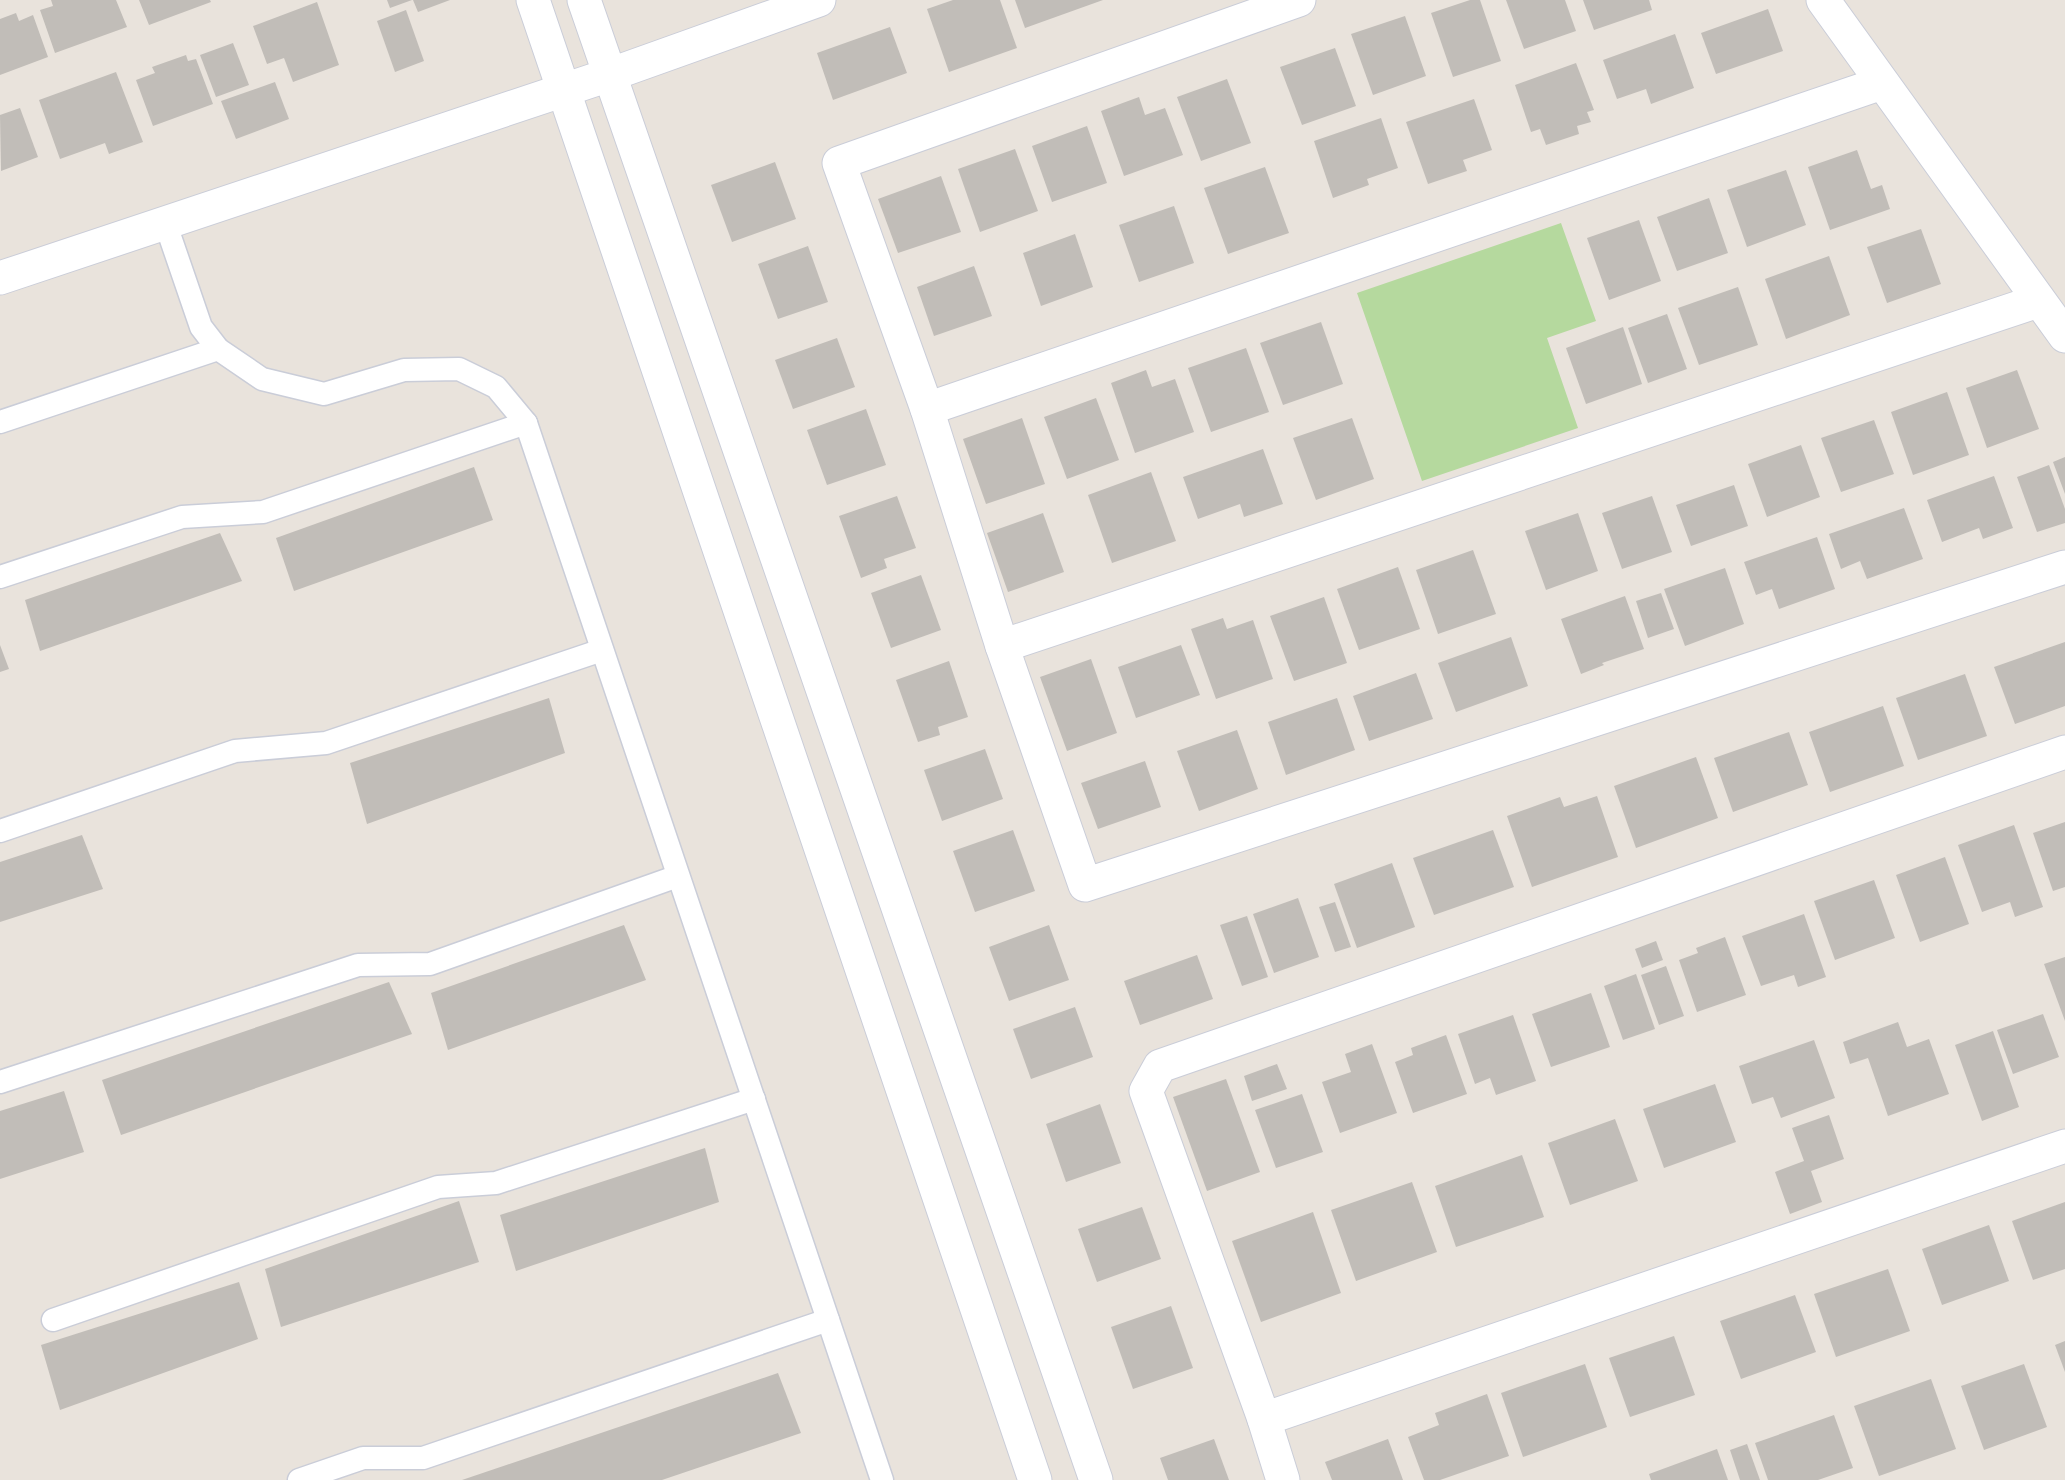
<svg xmlns="http://www.w3.org/2000/svg" width="2065" height="1480" viewBox="0 0 2065 1480" font-family="Inter,sans-serif">
	<rect width="100%" height="100%" fill="#e9e3dc"/>
	<!-- green -->
	<path fill="#b5d99e" d="M1561 223 1596 321 1547 338 1578 428 1422 481 1357 293Z"/>
	<!-- building -->
	<g fill="#c1bdb8">
		<path d="M51 0H116L127 27 55 53 40 10 53 6Z"/>
		<path d="M139 0H210L211 2 149 25Z"/>
		<path d="M387 0H412L390 8Z"/>
		<path d="M413 0H450L418 12Z"/>
		<path d="M953 0H1000L1017 48 949 72 927 9Z"/>
		<path d="M1015 0H1103L1025 28Z"/>
		<path d="M1470 0H1480L1501 61 1453 77 1431 13Z"/>
		<path d="M1506 0H1565L1576 31 1524 49Z"/>
		<path d="M1583 0H1649L1652 10 1594 30Z"/>
		<path d="M317 2 339 65 293 82 284 58 267 64 253 26Z"/>
		<path d="M1768 9 1783 51 1716 74 1701 33Z"/>
		<path d="M406 10 424 61 395 72 377 21Z"/>
		<path d="M16 13 19 21 33 15 48 57 0 75V19Z"/>
		<path d="M1405 16 1426 76 1373 95 1351 34Z"/>
		<path d="M890 27 907 73 833 100 817 53Z"/>
		<path d="M1675 34 1694 88 1651 104 1646 89 1617 99 1603 60Z"/>
		<path d="M233 43 249 85 216 97 200 55Z"/>
		<path d="M1335 48 1356 106 1302 125 1280 67Z"/>
		<path d="M186 55 188 61 196 59 213 104 153 126 136 80 155 73 152 67Z"/>
		<path d="M1576 63 1594 110 1587 112 1591 122 1577 126 1579 134 1546 145 1540 129 1531 132 1515 85Z"/>
		<path d="M116 72 143 142 109 154 105 143 60 159 39 100Z"/>
		<path d="M1227 79 1251 143 1201 161 1177 97Z"/>
		<path d="M275 82 289 119 236 139 221 101Z"/>
		<path d="M1139 97 1145 115 1165 108 1183 155 1124 176 1101 111Z"/>
		<path d="M1474 99 1492 150 1463 160 1467 171 1428 184 1406 122Z"/>
		<path d="M20 108 38 157 1 171 0 115Z"/>
		<path d="M1381 118 1398 168 1367 179 1369 185 1333 198 1314 141Z"/>
		<path d="M1087 126 1107 183 1052 202 1032 146Z"/>
		<path d="M1015 149 1038 211 980 232 958 169Z"/>
		<path d="M1857 150 1871 189 1882 185 1890 209 1830 230 1808 167Z"/>
		<path d="M775 162 796 219 732 242 711 185Z"/>
		<path d="M1265 167 1289 233 1228 254 1204 188Z"/>
		<path d="M1786 170 1806 225 1747 247 1727 190Z"/>
		<path d="M941 176 961 232 898 253 878 199Z"/>
		<path d="M1709 198 1728 253 1677 271 1657 217Z"/>
		<path d="M1174 206 1194 263 1139 282 1119 225Z"/>
		<path d="M1639 220 1661 281 1609 300 1587 238Z"/>
		<path d="M1921 229 1941 284 1887 303 1867 247Z"/>
		<path d="M1075 234 1093 287 1041 306 1023 253Z"/>
		<path d="M808 246 828 302 778 319 758 264Z"/>
		<path d="M1829 256 1850 315 1786 339 1765 279Z"/>
		<path d="M974 266 992 316 934 336 917 287Z"/>
		<path d="M1738 287 1758 345 1699 365 1678 308Z"/>
		<path d="M1667 314 1687 369 1648 383 1628 328Z"/>
		<path d="M1321 322 1343 384 1283 405 1260 343Z"/>
		<path d="M1623 327 1642 384 1586 404 1566 348Z"/>
		<path d="M837 338 855 387 793 409 775 360Z"/>
		<path d="M1246 348 1269 412 1211 432 1188 368Z"/>
		<path d="M1146 370 1152 387 1175 379 1194 432 1135 453 1111 383Z"/>
		<path d="M2017 370 2039 429 1987 448 1966 388Z"/>
		<path d="M1947 392 1969 455 1913 475 1891 412Z"/>
		<path d="M1096 398 1119 460 1067 479 1044 417Z"/>
		<path d="M866 409 886 465 827 485 807 430Z"/>
		<path d="M1022 418 1045 484 986 504 963 439Z"/>
		<path d="M1352 418 1374 479 1316 500 1293 438Z"/>
		<path d="M1874 420 1894 474 1841 492 1821 438Z"/>
		<path d="M1801 445 1820 497 1767 517 1748 464Z"/>
		<path d="M1263 449 1283 504 1244 517 1240 504 1198 519 1183 477Z"/>
		<path d="M2065 457V494L2053 462Z"/>
		<path d="M2049 465 2065 509V523L2037 532 2017 477Z"/>
		<path d="M474 467 493 520 294 591 276 538Z"/>
		<path d="M1151 472 1176 541 1112 563 1088 495Z"/>
		<path d="M1994 476 2013 528 1983 539 1979 528 1942 542 1927 500Z"/>
		<path d="M1734 485 1748 526 1691 546 1676 505Z"/>
		<path d="M897 496 916 548 884 559 887 568 861 578 839 516Z"/>
		<path d="M1652 496 1672 552 1622 569 1602 513Z"/>
		<path d="M1904 508 1923 559 1867 579 1860 561 1841 569 1829 534Z"/>
		<path d="M1043 513 1064 572 1008 592 987 533Z"/>
		<path d="M1578 513 1598 571 1546 590 1525 531Z"/>
		<path d="M220 533 242 581 40 651 25 600Z"/>
		<path d="M1817 537 1835 589 1779 609 1772 589 1756 595 1744 562Z"/>
		<path d="M1473 550 1496 614 1438 634 1416 570Z"/>
		<path d="M1398 567 1420 629 1359 650 1337 589Z"/>
		<path d="M1725 568 1744 624 1685 646 1664 589Z"/>
		<path d="M921 575 941 630 891 648 871 593Z"/>
		<path d="M1661 593 1674 629 1648 638 1636 601Z"/>
		<path d="M1625 596 1644 649 1602 663 1604 665 1581 674 1561 619Z"/>
		<path d="M1324 597 1347 663 1294 681 1270 616Z"/>
		<path d="M1223 618 1227 629 1253 620 1273 679 1216 699 1191 629Z"/>
		<path d="M1511 637 1528 686 1456 712 1438 663Z"/>
		<path d="M2065 642V706L2015 724 1994 667Z"/>
		<path d="M0 645 9 669 0 672Z"/>
		<path d="M1181 645 1200 695 1136 718 1118 667Z"/>
		<path d="M1091 659 1117 733 1067 751 1040 677Z"/>
		<path d="M949 661 968 717 938 727 940 735 918 742 896 680Z"/>
		<path d="M1416 673 1433 719 1369 741 1353 696Z"/>
		<path d="M1965 674 1987 736 1918 760 1896 698Z"/>
		<path d="M549 698 565 753 367 824 350 763Z"/>
		<path d="M1337 698 1355 750 1286 775 1268 722Z"/>
		<path d="M1883 706 1904 766 1830 792 1809 732Z"/>
		<path d="M1237 730 1258 789 1199 811 1177 751Z"/>
		<path d="M1789 732 1808 785 1733 812 1714 758Z"/>
		<path d="M985 749 1003 799 942 821 924 770Z"/>
		<path d="M1696 757 1718 818 1636 848 1614 786Z"/>
		<path d="M1145 761 1161 807 1098 829 1081 783Z"/>
		<path d="M1597 796 1618 857 1532 887 1507 816 1560 797 1564 807Z"/>
		<path d="M2065 822V887L2053 891 2033 833Z"/>
		<path d="M2014 825 2043 907 2015 917 2010 902 1982 912 1958 845Z"/>
		<path d="M1013 830 1035 891 975 912 953 851Z"/>
		<path d="M1493 830 1514 887 1434 915 1413 858Z"/>
		<path d="M82 835 103 889 0 922V862Z"/>
		<path d="M1945 857 1969 924 1920 942 1896 875Z"/>
		<path d="M1392 863 1415 927 1357 948 1334 884Z"/>
		<path d="M1874 880 1895 938 1835 960 1814 901Z"/>
		<path d="M1298 898 1319 957 1274 973 1253 914Z"/>
		<path d="M1335 902 1351 947 1335 952 1319 907Z"/>
		<path d="M1804 914 1826 977 1798 987 1794 975 1761 986 1742 936Z"/>
		<path d="M1247 916 1268 977 1242 986 1220 925Z"/>
		<path d="M624 925 646 980 448 1050 431 993Z"/>
		<path d="M1049 925 1069 980 1009 1001 989 947Z"/>
		<path d="M1725 937 1746 995 1697 1012 1679 960 1698 953 1696 948Z"/>
		<path d="M1656 941 1663 960 1642 968 1635 949Z"/>
		<path d="M1197 955 1213 999 1140 1025 1124 981Z"/>
		<path d="M2065 957V1021L2044 964Z"/>
		<path d="M1666 966 1684 1016 1659 1025 1641 975Z"/>
		<path d="M1636 974 1655 1029 1623 1040 1604 986Z"/>
		<path d="M389 982 412 1034 121 1135 102 1080Z"/>
		<path d="M1591 993 1610 1047 1551 1067 1532 1014Z"/>
		<path d="M1075 1007 1093 1057 1031 1079 1013 1029Z"/>
		<path d="M2043 1014 2059 1057 2013 1074 1997 1030Z"/>
		<path d="M1513 1015 1536 1081 1496 1095 1490 1078 1475 1084 1458 1034Z"/>
		<path d="M1898 1022 1907 1047 1929 1039 1949 1094 1888 1116 1868 1058 1850 1064 1843 1042Z"/>
		<path d="M1993 1031 2019 1107 1982 1121 1955 1045Z"/>
		<path d="M1446 1035 1467 1094 1413 1113 1395 1062 1413 1055 1411 1048Z"/>
		<path d="M1814 1040 1835 1098 1781 1118 1773 1097 1752 1104 1739 1066Z"/>
		<path d="M1372 1044 1397 1113 1340 1133 1322 1082 1351 1072 1345 1054Z"/>
		<path d="M1277 1064 1287 1089 1252 1101 1244 1076Z"/>
		<path d="M1226 1079 1260 1172 1207 1191 1173 1097Z"/>
		<path d="M1715 1084 1736 1142 1664 1168 1643 1109Z"/>
		<path d="M64 1091 84 1152 0 1179V1111Z"/>
		<path d="M1302 1094 1323 1152 1276 1168 1255 1110Z"/>
		<path d="M1100 1104 1121 1163 1066 1182 1046 1124Z"/>
		<path d="M1829 1115 1844 1159 1811 1171 1822 1202 1790 1214 1775 1172 1804 1161 1792 1128Z"/>
		<path d="M1615 1119 1638 1181 1570 1205 1548 1143Z"/>
		<path d="M705 1148 719 1202 516 1271 500 1215Z"/>
		<path d="M1522 1155 1544 1217 1456 1247 1435 1186Z"/>
		<path d="M1412 1182 1437 1252 1356 1281 1331 1210Z"/>
		<path d="M459 1201 479 1262 281 1327 265 1269Z"/>
		<path d="M2065 1202V1269L2033 1280 2012 1221Z"/>
		<path d="M1142 1207 1161 1259 1097 1282 1078 1229Z"/>
		<path d="M1313 1212 1341 1293 1261 1322 1232 1241Z"/>
		<path d="M1989 1225 2009 1281 1942 1305 1922 1249Z"/>
		<path d="M1888 1269 1910 1331 1836 1357 1814 1294Z"/>
		<path d="M239 1282 258 1339 60 1410 41 1345Z"/>
		<path d="M1795 1295 1816 1352 1741 1379 1720 1321Z"/>
		<path d="M1171 1306 1193 1368 1133 1389 1111 1327Z"/>
		<path d="M1674 1336 1695 1395 1630 1417 1609 1358Z"/>
		<path d="M2065 1341V1372L2055 1345Z"/>
		<path d="M1585 1364 1607 1427 1523 1457 1501 1393Z"/>
		<path d="M2024 1364 2047 1427 1984 1450 1961 1386Z"/>
		<path d="M778 1373 801 1433 662 1480H462Z"/>
		<path d="M1931 1379 1956 1449 1879 1476 1854 1406Z"/>
		<path d="M1487 1394 1509 1456 1440 1480H1424L1408 1437 1439 1425 1435 1413Z"/>
		<path d="M1834 1415 1853 1468 1818 1480H1768L1755 1443Z"/>
		<path d="M1214 1439 1229 1480H1168L1160 1458Z"/>
		<path d="M1388 1439 1403 1480H1332L1325 1462Z"/>
		<path d="M1747 1444 1760 1480H1740L1730 1450Z"/>
		<path d="M1717 1449 1728 1480H1651L1649 1474Z"/>
	</g>
	<g fill="none" stroke-linecap="round" stroke-linejoin="round">
		<!-- lane casing -->
		<g stroke="#cacdd8" stroke-width="25">
			<g id="lane">
				<path d="M165 222 201 327 218 349 262 379 324 394 404 370 459 369 496 387 526 423 882 1480"/>
				<path d="M0 422 218 349"/>
				<path d="M0 577 182 517 263 512 526 423"/>
				<path d="M0 831 235 751 326 743 602 650"/>
				<path d="M0 1082 358 965 430 964 678 876"/>
				<path d="M53 1320 438 1187 496 1183 754 1099"/>
				<path d="M299 1480 363 1458H423L828 1320"/>
			</g>
		</g>
		<!-- street casing -->
		<g stroke="#cacdd8" stroke-width="35">
			<g id="street">
				<path d="M1299 0 839 163 927 409 1002 646 1085 885 2065 567"/>
				<path d="M927 409 1882 83"/>
				<path d="M1002 646 2038 301"/>
				<path d="M1264 1419 2065 1146"/>
				<path d="M1283 1480 1264 1419 1146 1091 1160 1066 2065 752"/>
			</g>
		</g>
		<!-- secondary casing -->
		<g stroke="#cacdd8" stroke-width="35">
			<g id="secondary">
				<path d="M533 0 1035 1480"/>
				<path d="M584 0 1096 1480"/>
				<path d="M1823 0 2065 336"/>
				<path d="M0 278 609 75 819 0"/>
			</g>
		</g>
		<!-- lane -->
		<use href="#lane" stroke="#fff" stroke-width="22"/>
		<!-- street -->
		<use href="#street" stroke="#fff" stroke-width="33"/>
		<!-- secondary -->
		<use href="#secondary" stroke="#fff" stroke-width="33"/>
	</g>
</svg>
